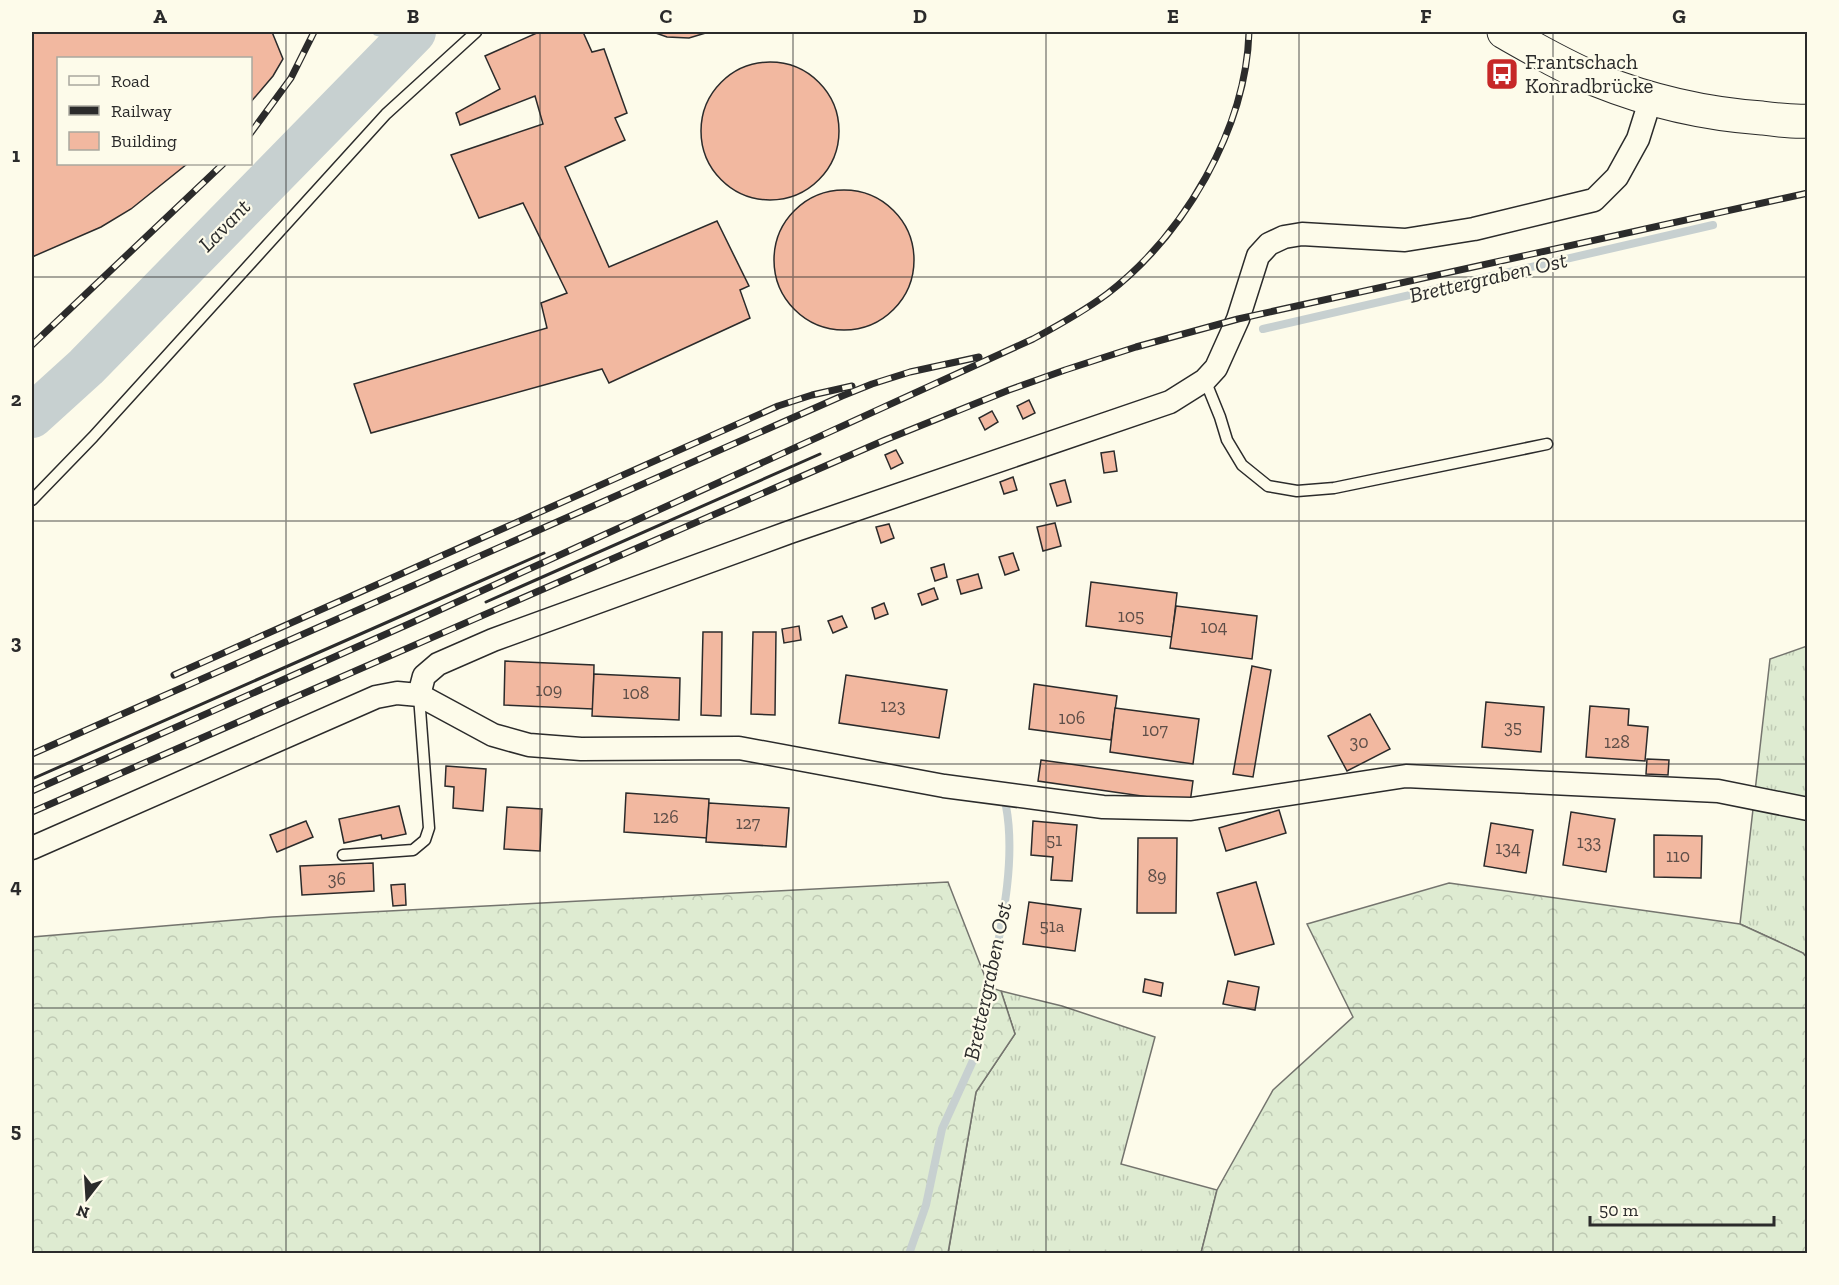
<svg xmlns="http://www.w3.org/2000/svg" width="1839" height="1285" viewBox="0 0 1839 1285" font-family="'Zilla Slab',serif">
	<defs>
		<pattern id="grass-tufts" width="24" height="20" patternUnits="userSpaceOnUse" patternTransform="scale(1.5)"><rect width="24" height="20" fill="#deebd1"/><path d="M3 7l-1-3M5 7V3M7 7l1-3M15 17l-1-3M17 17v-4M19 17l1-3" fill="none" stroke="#bfcab4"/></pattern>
		<pattern id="forest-crowns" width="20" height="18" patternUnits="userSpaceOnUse" patternTransform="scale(1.5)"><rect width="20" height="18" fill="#deebd1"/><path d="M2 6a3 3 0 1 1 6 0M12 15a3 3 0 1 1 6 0" fill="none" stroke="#bfcab4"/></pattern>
	</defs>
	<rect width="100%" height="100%" fill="#fdfbea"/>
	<!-- grass -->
	<g fill="url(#grass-tufts)" stroke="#74746e" stroke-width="1.5">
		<path d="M1807 646V959L1803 953 1740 924 1770 659Z"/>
		<path d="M1001 991 1062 1006 1155 1037 1121 1164 1217 1190 1201 1253 948 1254 976 1092 1015 1034Z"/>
	</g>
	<!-- forest -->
	<g fill="url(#forest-crowns)" stroke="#74746e" stroke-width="1.5">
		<path d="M948 882 989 987 1001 991 1015 1034 976 1092 948 1253H32V937L272 917Z"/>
		<path d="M1449 883 1740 924 1803 953 1808 959 1807 1253H1201L1217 1190 1273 1090 1353 1017 1307 924Z"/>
	</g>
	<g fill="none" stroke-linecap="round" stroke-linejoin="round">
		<!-- stream -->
		<g stroke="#c7d0d0" stroke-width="8">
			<path d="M377 32 406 40"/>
			<path d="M1263 329 1713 225"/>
			<path d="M909 1254 926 1205 942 1129 976 1054 982 1029C992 960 1019 875 1006 806"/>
		</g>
		<!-- river -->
		<path stroke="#c7d0d0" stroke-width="44" d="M32 416 86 367 414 32"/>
	</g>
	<!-- building -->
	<g fill="#f2b8a0" stroke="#2b2b2b" stroke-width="1.5">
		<path d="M32 32H272L283 59 273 76 250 103V58H58V164H187L131 209 101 227 32 257Z"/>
		<path d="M539 32H583L592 52 604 49 627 113 615 118 625 140 565 167 609 267 717 221 749 286 740 290 750 318 609 383 602 369 371 433 354 384 547 328 541 303 567 293 523 203 479 218 451 155 543 124 535 96 460 125 456 113 500 89 485 56Z"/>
		<path d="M653 32H709L689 38 667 37Z"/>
		<circle cx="770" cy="131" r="69"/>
		<circle cx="844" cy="260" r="70"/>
		<path d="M1029 400 1035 413 1023 419 1017 406Z"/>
		<path d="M992 411 998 422 985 430 979 418Z"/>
		<path d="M896 450 903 463 891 469 885 455Z"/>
		<path d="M1114 451 1117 471 1104 473 1101 453Z"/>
		<path d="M1013 477 1017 490 1004 494 1000 482Z"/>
		<path d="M1065 480 1071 502 1057 506 1050 484Z"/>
		<path d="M1055 523 1061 546 1043 551 1037 527Z"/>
		<path d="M889 524 894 538 881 543 876 527Z"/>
		<path d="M1013 553 1019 570 1005 575 999 557Z"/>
		<path d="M944 564 947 577 935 581 931 568Z"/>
		<path d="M978 574 982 588 961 594 957 580Z"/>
		<path d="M1091 582 1177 593 1172 637 1086 626Z"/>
		<path d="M934 588 938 599 922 605 918 594Z"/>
		<path d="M884 603 888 614 875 619 872 608Z"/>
		<path d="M1176 606 1257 616 1252 659 1170 648Z"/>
		<path d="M842 616 847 627 833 633 828 621Z"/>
		<path d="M799 626 801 640 784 643 782 629Z"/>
		<path d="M703 632H722L721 716 701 715Z"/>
		<path d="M753 632H776L775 715 751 714Z"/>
		<path d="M505 661 594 665 593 709 504 705Z"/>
		<path d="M1252 666 1271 670 1253 777 1233 774Z"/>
		<path d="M594 674 680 678 679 720 592 716Z"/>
		<path d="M846 675 947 690 939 738 839 723Z"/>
		<path d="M1034 684 1117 696 1111 740 1029 729Z"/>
		<path d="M1486 702 1544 707 1541 752 1482 747Z"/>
		<path d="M1590 706 1629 709 1628 725 1648 727 1645 761 1586 757Z"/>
		<path d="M1115 708 1199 719 1193 764 1110 752Z"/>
		<path d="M1370 714 1390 749 1347 771 1328 736Z"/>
		<path d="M1647 759 1669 760 1668 775 1646 774Z"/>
		<path d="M1041 760 1193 781 1190 803 1038 781Z"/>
		<path d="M446 766 486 769 483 811 453 808 454 787 445 786Z"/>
		<path d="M626 793 709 799 707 838 624 832Z"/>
		<path d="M709 803 789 808 786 847 706 842Z"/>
		<path d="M399 806 406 834 382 839 381 835 344 843 339 819Z"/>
		<path d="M507 807 542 809 540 851 504 849Z"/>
		<path d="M1279 810 1286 833 1226 851 1219 828Z"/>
		<path d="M1571 812 1615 819 1606 872 1563 865Z"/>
		<path d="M306 821 313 837 277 852 270 835Z"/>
		<path d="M1033 821 1077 825 1072 881 1051 880 1053 857 1031 855Z"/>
		<path d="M1491 823 1533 830 1526 873 1484 866Z"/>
		<path d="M1654 835 1702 836 1701 878 1654 877Z"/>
		<path d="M1138 838H1177L1176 913H1137Z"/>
		<path d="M373 863 374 891 302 895 300 866Z"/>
		<path d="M1256 882 1274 944 1235 955 1217 893Z"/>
		<path d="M405 884 406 905 393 906 391 885Z"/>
		<path d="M1029 902 1081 909 1075 951 1023 944Z"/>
		<path d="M1145 979 1163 983 1161 996 1143 992Z"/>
		<path d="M1228 981 1259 987 1255 1010 1223 1004Z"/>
	</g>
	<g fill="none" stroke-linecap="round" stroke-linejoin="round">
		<!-- service casing -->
		<g stroke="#2b2b2b" stroke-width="13">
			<g id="service">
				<path d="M1205 380 1220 417 1227 440 1242 465 1268 486 1297 491 1334 488 1547 444"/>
				<path d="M32 500 93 437 386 114 476 32"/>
				<path d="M343 855 413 850 425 840 429 828 419 696"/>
			</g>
		</g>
		<!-- minor casing -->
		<g stroke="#2b2b2b" stroke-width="25">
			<g id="minor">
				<path d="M419 695 424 676 438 664 493 640 790 532 1170 402 1205 380 1216 368 1238 319 1258 256 1269 244 1284 237 1302 234 1405 240 1474 229 1594 200 1617 177 1638 139 1651 98"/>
				<path d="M32 848 376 697 397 693 419 695 493 735 529 745 581 749 739 748 944 786 1103 807 1191 809 1406 776 1718 791 1808 809"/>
			</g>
		</g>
		<!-- primary casing -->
		<g stroke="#2b2b2b" stroke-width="35">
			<path id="primary" d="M1504 32C1534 49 1565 67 1597 80 1649 101 1706 114 1762 118 1777 120 1792 122 1808 121"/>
		</g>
		<!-- service -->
		<use href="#service" stroke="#fdfbea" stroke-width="10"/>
		<!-- minor -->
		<use href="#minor" stroke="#fdfbea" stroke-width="22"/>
		<!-- primary -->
		<use href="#primary" stroke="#fdfbea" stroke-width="33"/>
		<!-- rail casing -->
		<g stroke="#2b2b2b" stroke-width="7">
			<g id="rail">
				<path d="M250 134 291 78 314 32"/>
				<path d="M32 345 223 164"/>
				<path d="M174 675 778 406 812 395 852 386"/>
				<path d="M32 754 842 396 872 384 910 372 979 357"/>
				<path d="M32 791 411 623 1033 339C1059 325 1084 311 1107 294 1184 235 1246 129 1249 32"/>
				<path d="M32 812 885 440 1009 390 1065 370 1136 347 1238 319 1808 193"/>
			</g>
		</g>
		<!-- rail -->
		<use href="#rail" stroke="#fdfbea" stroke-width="4.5" stroke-dasharray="14" stroke-linecap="butt"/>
		<!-- wall -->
		<g stroke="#2b2b2b" stroke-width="3">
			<path d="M486 602 820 454"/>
			<path d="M32 779 544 553"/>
		</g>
	</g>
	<!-- grid -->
	<path fill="none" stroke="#2b2b2b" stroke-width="1.5" stroke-opacity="0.55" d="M286 32V1254M540 32V1254M793 32V1254M1046 32V1254M1299 32V1254M1553 32V1254M32 277H1808M32 521H1808M32 764H1808M32 1008H1808"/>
	<!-- icons -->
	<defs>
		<g id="bus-square" transform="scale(1.725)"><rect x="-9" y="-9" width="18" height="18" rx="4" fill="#c62828" stroke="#fdfbea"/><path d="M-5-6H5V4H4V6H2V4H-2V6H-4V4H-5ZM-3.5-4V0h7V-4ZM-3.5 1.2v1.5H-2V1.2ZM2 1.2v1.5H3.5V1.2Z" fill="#fff"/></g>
	</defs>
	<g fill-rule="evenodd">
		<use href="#bus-square" x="1502" y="74"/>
	</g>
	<g text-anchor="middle" stroke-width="4.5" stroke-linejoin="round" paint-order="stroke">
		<!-- number labels -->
		<g font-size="18" fill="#5d4e48">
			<text x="1131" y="622">105</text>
			<text x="1214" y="633">104</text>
			<text x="549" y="696">109</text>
			<text x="636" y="699">108</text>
			<text x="893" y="712">123</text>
			<text x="1072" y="724">106</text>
			<text x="1513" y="733">35</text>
			<text x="1155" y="736">107</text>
			<text x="1359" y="748">30</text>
			<text x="1617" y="748">128</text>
			<text x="666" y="823">126</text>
			<text x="748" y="829">127</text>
			<text x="1054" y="846">51</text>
			<text x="1589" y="848">133</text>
			<text x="1508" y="854">134</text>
			<text x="1678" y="862">110</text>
			<text x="1157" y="882">89</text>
			<text x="337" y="885">36</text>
			<text x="1052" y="932">51a</text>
		</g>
		<!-- poi labels -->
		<g font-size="21" fill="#2b2b2b" stroke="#fdfbea" text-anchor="start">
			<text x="1525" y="69">Frantschach<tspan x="1525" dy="24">Konradbrücke</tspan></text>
		</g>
		<!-- water labels -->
		<g font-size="22" font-style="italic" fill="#2b2b2b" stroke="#fdfbea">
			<text transform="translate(224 225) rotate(-46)" y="8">Lavant</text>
			<text transform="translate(1488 277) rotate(-13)" y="8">Brettergraben Ost</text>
			<text transform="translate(987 981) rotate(-78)" y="8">Brettergraben Ost</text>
		</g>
	</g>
	<!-- border -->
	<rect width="1839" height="1285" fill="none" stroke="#fdfbea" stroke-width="66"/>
	<!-- legend -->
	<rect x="57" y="57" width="195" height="108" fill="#fdfbea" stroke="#a9a89e" stroke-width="1.5"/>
	<rect x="69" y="76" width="30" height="9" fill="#fdfbea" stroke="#a9a89e" stroke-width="1.5"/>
	<text x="111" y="87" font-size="18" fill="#2b2b2b">Road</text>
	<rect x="69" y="106" width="30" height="9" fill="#2b2b2b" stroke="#a9a89e" stroke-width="1.5"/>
	<text x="111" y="117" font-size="18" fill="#2b2b2b">Railway</text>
	<rect x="69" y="132" width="30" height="18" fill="#f2b8a0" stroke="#a9a89e" stroke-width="1.5"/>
	<text x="111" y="147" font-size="18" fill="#2b2b2b">Building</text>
	<!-- north arrow -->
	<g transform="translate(87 1198) rotate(197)" stroke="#fdfbea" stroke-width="4.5" paint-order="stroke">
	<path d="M0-4.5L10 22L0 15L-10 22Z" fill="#2b2b2b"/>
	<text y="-9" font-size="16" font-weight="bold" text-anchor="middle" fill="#2b2b2b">N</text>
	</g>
	<!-- scale -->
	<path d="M1590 1216v9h184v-9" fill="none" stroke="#2b2b2b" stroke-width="3"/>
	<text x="1599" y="1216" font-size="18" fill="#2b2b2b" stroke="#fdfbea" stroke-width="4.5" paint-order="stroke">50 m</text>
	<rect x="33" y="33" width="1773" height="1219" fill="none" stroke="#2b2b2b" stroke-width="2"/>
	<g font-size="20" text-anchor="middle" font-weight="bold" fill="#2b2b2b">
		<text x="160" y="23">A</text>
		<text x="413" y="23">B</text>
		<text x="666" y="23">C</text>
		<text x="920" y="23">D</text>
		<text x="1173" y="23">E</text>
		<text x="1426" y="23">F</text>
		<text x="1679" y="23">G</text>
		<text x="16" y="162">1</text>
		<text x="16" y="406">2</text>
		<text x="16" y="649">3</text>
		<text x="16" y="893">4</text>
		<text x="16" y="1137">5</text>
	</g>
</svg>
